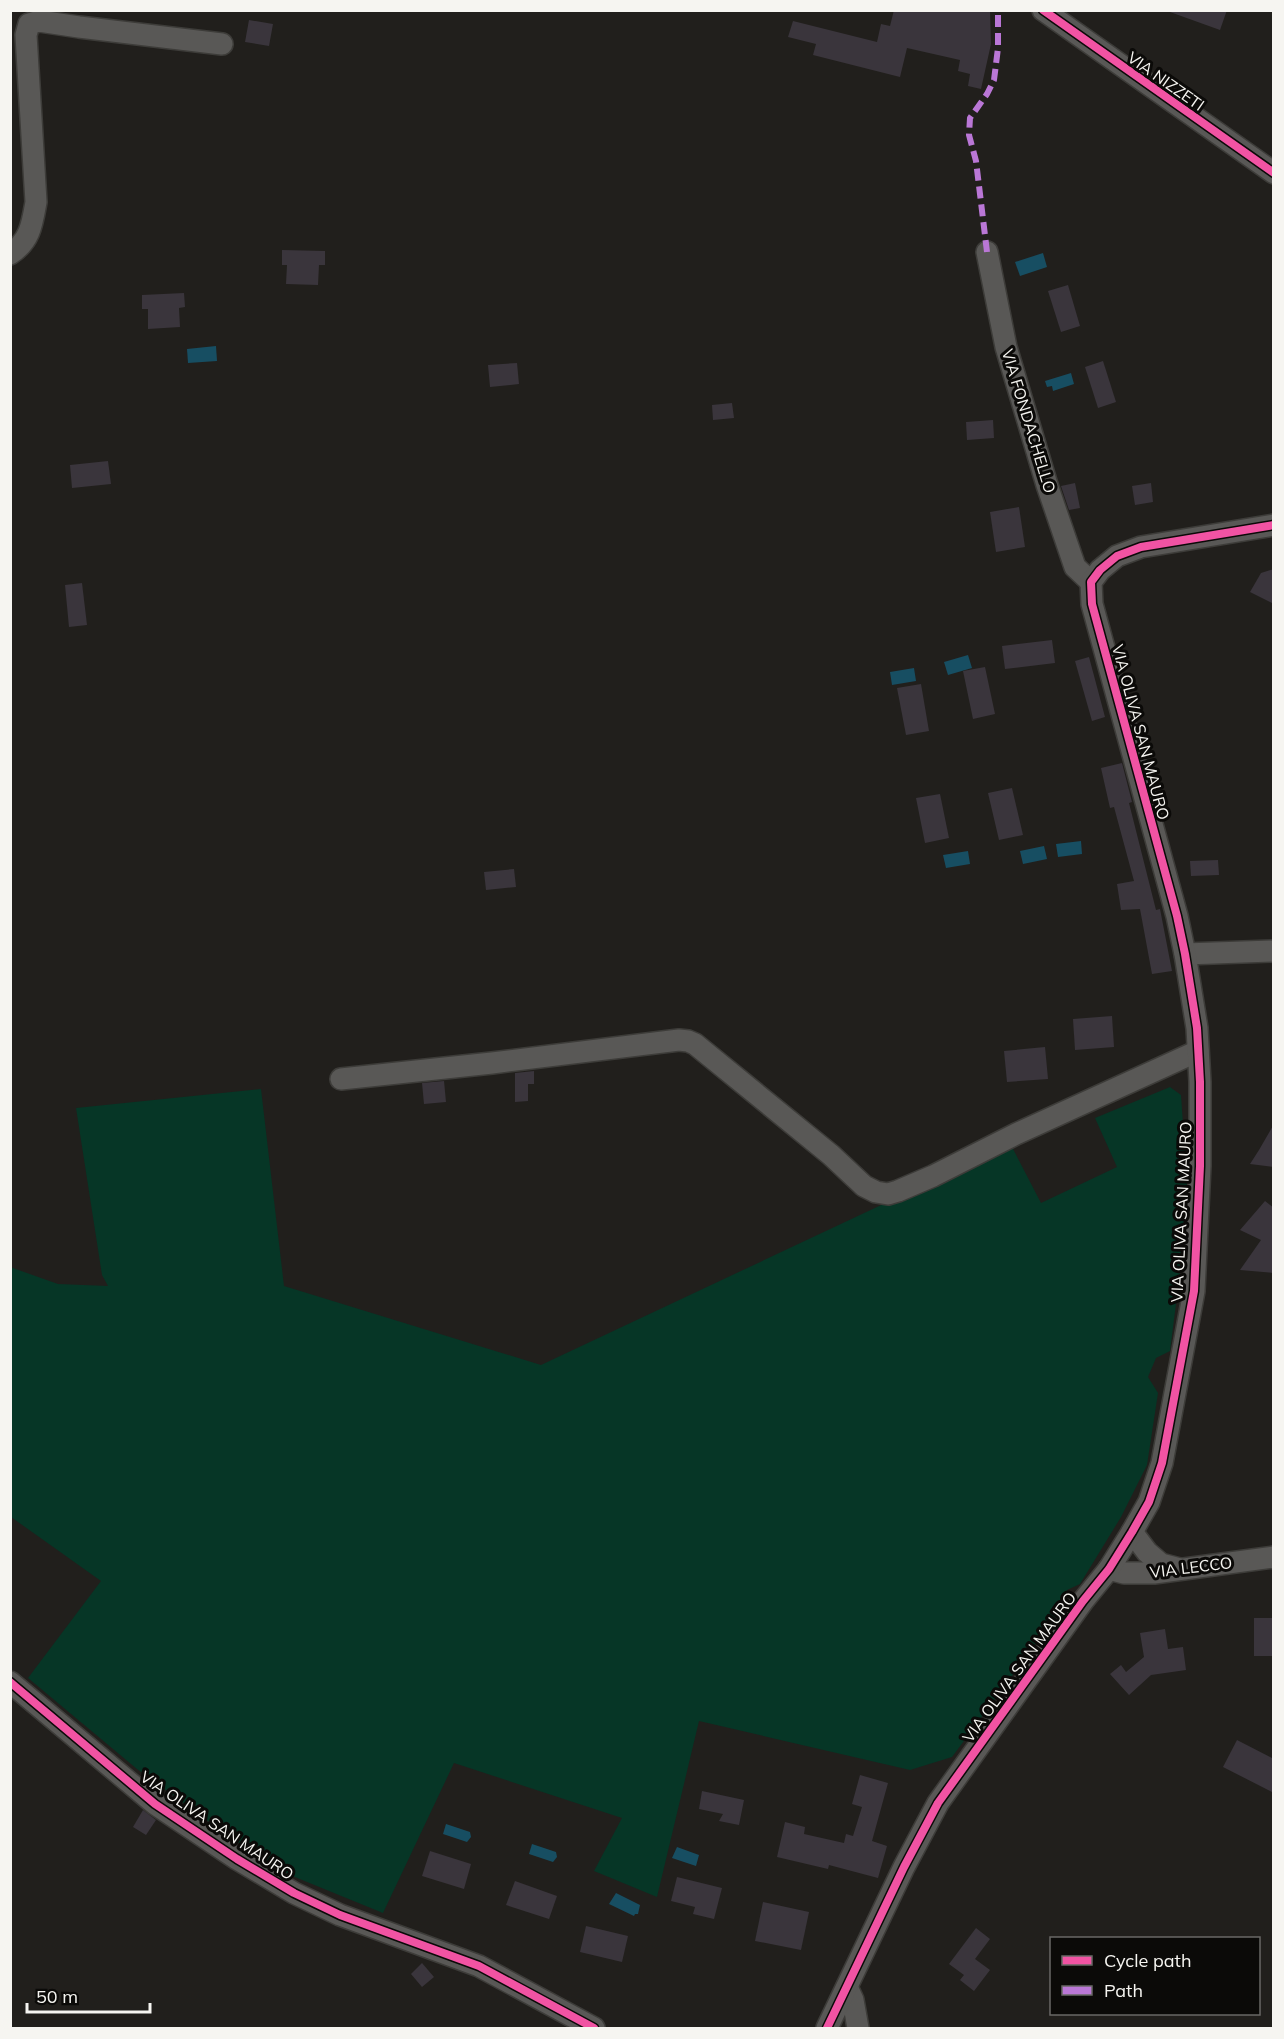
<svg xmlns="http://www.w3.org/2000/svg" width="1284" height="2039" viewBox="0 0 1284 2039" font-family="Mulish,sans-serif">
	<rect width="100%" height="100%" fill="#211f1c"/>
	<!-- green -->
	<path fill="#063626" d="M1170 1087 1181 1095 1187 1182 1180 1272 1170 1351 1156 1358 1148 1377 1158 1393 1147 1465 1121 1517 1080 1584 1067 1590 1065 1604 952 1757 910 1770 699 1721 657 1897 594 1871 622 1818 454 1763 383 1913 290 1875 234 1840 137 1769 28 1678 101 1581 11 1517 10 1267 58 1284 108 1286 102 1275 76 1108 261 1089 284 1286 541 1365 877 1207 1012 1147 1041 1203 1117 1167 1095 1118Z"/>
	<!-- water -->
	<g fill="#174e62">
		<path d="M1043 253 1047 267 1020 276 1015 262Z"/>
		<path d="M216 346 217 361 188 363 187 349Z"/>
		<path d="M1071 373 1074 384 1053 391 1052 386 1047 387 1045 381Z"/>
		<path d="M968 655 972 668 948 675 944 662Z"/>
		<path d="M914 668 916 681 892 685 890 672Z"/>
		<path d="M1081 841 1082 854 1058 857 1056 844Z"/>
		<path d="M1044 846 1047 859 1023 864 1020 851Z"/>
		<path d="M968 851 970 864 946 868 943 855Z"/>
		<path d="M446 1824 470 1832 471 1837 467 1842 443 1834Z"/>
		<path d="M532 1844 556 1852 557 1857 553 1862 529 1854Z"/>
		<path d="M677 1847 699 1855 696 1866 672 1858Z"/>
		<path d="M616 1893 640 1905 638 1914H635L634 1916 609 1904Z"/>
	</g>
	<!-- building -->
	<g fill="#3a353c">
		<path d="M894 10H990L991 44 981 89 968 86 970 74 958 71 960 60 907 48 900 77 813 55 816 44 788 37 793 21 877 42 881 24 890 26Z"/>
		<path d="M1171 10H1227L1220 30 1170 12Z"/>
		<path d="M249 20 273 24 269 46 245 42Z"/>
		<path d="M282 250 325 251V265H319L318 285 286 284 287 265H282Z"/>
		<path d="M1068 285 1080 326 1061 332 1048 291Z"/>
		<path d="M184 293 185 307 179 308 180 327 148 329V309H142V295Z"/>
		<path d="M1103 361 1116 402 1098 408 1085 367Z"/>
		<path d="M517 363 519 384 490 387 488 365Z"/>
		<path d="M732 403 734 418 713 420 712 405Z"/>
		<path d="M993 420 994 438 967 440 966 422Z"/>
		<path d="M108 461 111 484 72 488 70 465Z"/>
		<path d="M1075 483 1080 508 1069 510 1061 486Z"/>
		<path d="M1151 483 1153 502 1135 505 1132 486Z"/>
		<path d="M1019 507 1025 547 996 552 990 512Z"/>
		<path d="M1274 569V604L1250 592 1261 573Z"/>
		<path d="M82 583 87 625 69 627 65 585Z"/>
		<path d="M1052 640 1055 663 1005 669 1002 646Z"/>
		<path d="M1089 657 1105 717 1092 721 1075 661Z"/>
		<path d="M985 667 995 714 973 719 963 671Z"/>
		<path d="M921 684 929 731 906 735 897 688Z"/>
		<path d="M1122 763 1132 802 1129 803 1156 910 1160 909 1172 971 1152 974 1140 909 1121 910 1117 884 1134 881 1114 807 1110 808 1101 768Z"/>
		<path d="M1012 788 1023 835 999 840 988 793Z"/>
		<path d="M940 794 949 838 925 843 916 798Z"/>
		<path d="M1218 860 1219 875 1191 876 1190 861Z"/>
		<path d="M514 869 516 887 486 890 484 872Z"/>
		<path d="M1112 1016 1114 1047 1075 1050 1073 1019Z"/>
		<path d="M1045 1047 1048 1079 1007 1082 1004 1051Z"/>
		<path d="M534 1071V1084H528V1101L515 1102V1073Z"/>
		<path d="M444 1081 446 1102 424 1104 422 1083Z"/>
		<path d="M1274 1124V1167L1250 1164 1259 1150Z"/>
		<path d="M1265 1201 1274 1208V1273L1240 1270 1261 1240 1240 1230Z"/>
		<rect x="1254" y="1618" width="20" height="38"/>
		<path d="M1165 1629 1168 1649 1183 1647 1186 1670 1151 1675 1129 1695 1110 1674 1121 1665 1126 1672 1144 1657 1140 1633Z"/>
		<path d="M1237 1740 1274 1759V1793L1223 1767Z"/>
		<path d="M860 1775 888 1783 872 1841 887 1846 878 1878 829 1865 828 1869 777 1857 785 1822 805 1827 804 1834 844 1843 846 1834 853 1836 862 1807 852 1804Z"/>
		<path d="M702 1791 744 1800 739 1825 719 1821 723 1814 699 1809Z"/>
		<path d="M143 1810 156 1820 146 1835 133 1827Z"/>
		<path d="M430 1851 471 1864 464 1889 422 1876Z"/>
		<path d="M677 1877 722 1888 714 1919 693 1914 695 1907 671 1901Z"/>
		<path d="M515 1881 557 1896 549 1919 506 1905Z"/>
		<path d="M763 1902 809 1912 801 1950 755 1941Z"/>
		<path d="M586 1926 628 1936 622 1962 580 1952Z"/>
		<path d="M976 1928 990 1939 975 1959 990 1970 974 1991 960 1980 964 1975 949 1964Z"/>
		<path d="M422 1963 434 1977 422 1987 411 1974Z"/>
	</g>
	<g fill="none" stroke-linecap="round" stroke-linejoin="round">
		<!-- minor casing -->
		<g stroke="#3d3c39" stroke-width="24">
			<g id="minor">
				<path d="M1043 10 1274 173"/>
				<path d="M987 252 1006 347 1047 485 1075 567 1091 582"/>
				<path d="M10 254C30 241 32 225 36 202L26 35 29 24 39 21 79 27 222 44"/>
				<path d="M1185 954 1274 951"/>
				<path d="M341 1079 492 1063 679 1040 688 1041 695 1044 831 1155 864 1186 876 1192 888 1194 898 1191 933 1176 1016 1134 1198 1051"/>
				<path d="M1132 1532 1147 1552 1161 1564 1180 1569"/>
				<path d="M1109 1569 1124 1573H1154L1274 1557"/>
				<path d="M10 1682 155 1804 237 1859 294 1893 340 1915 479 1966 594 2028"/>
				<path d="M847 1987 853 2000 858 2028"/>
				<path d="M827 2028 904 1867 938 1803 1083 1601 1109 1569 1132 1532 1149 1502 1162 1463 1194 1291 1200 1166V1082L1197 1028 1185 954 1177 916 1092 604 1091 582 1100 570 1117 556 1141 547 1274 525"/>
			</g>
		</g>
		<!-- minor -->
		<use href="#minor" stroke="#595856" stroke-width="21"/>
		<!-- quiet -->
		<path stroke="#ba77d6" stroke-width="6" stroke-dasharray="12 6" stroke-linecap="butt" d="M987 252 976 161 969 135 970 118 987 94 994 80 998 48V10"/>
		<!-- cycleway casing -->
		<g stroke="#0b0a08" stroke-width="11">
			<g id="cycleway">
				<path d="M1043 10 1274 173"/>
				<path d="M10 1682 155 1804 237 1859 294 1893 340 1915 479 1966 594 2028"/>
				<path d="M827 2028 904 1867 938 1803 1083 1601 1109 1569 1132 1532 1149 1502 1162 1463 1194 1291 1200 1166V1082L1197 1028 1185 954 1177 916 1092 604 1091 582 1100 570 1117 556 1141 547 1274 525"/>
			</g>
		</g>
		<!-- cycleway -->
		<use href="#cycleway" stroke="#f153a3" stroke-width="8"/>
	</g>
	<g text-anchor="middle" stroke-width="6" stroke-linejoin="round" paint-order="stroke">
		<!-- street labels -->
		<g font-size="16" fill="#f6f5f1" stroke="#0b0a08">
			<text transform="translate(1166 81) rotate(35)" y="6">VIA NIZZETI</text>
			<text transform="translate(1029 421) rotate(73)" y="6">VIA FONDACHELLO</text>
			<text transform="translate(1141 732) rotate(75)" y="6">VIA OLIVA SAN MAURO</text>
			<text transform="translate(1181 1212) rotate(-87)" y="6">VIA OLIVA SAN MAURO</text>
			<text transform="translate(1191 1567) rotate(-7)" y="6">VIA LECCO</text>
			<text transform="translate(1019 1667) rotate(-54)" y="6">VIA OLIVA SAN MAURO</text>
			<text transform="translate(217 1825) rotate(34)" y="6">VIA OLIVA SAN MAURO</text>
		</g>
	</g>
	<!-- border -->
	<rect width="1284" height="2039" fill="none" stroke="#f6f5f1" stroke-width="24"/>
	<!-- legend -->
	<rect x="1050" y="1937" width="210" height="78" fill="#0b0a08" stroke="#696865" stroke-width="1.5"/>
	<rect x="1062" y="1956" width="30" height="9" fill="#f153a3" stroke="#696865" stroke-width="1.5"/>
	<text x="1104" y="1967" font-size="18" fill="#f6f5f1">Cycle path</text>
	<rect x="1062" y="1986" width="30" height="9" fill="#ba77d6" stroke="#696865" stroke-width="1.5"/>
	<text x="1104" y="1997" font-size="18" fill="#f6f5f1">Path</text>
	<!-- scale -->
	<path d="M27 2003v9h123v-9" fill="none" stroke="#f6f5f1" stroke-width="3"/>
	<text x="36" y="2003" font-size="18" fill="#f6f5f1" stroke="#0b0a08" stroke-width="4.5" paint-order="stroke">50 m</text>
</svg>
